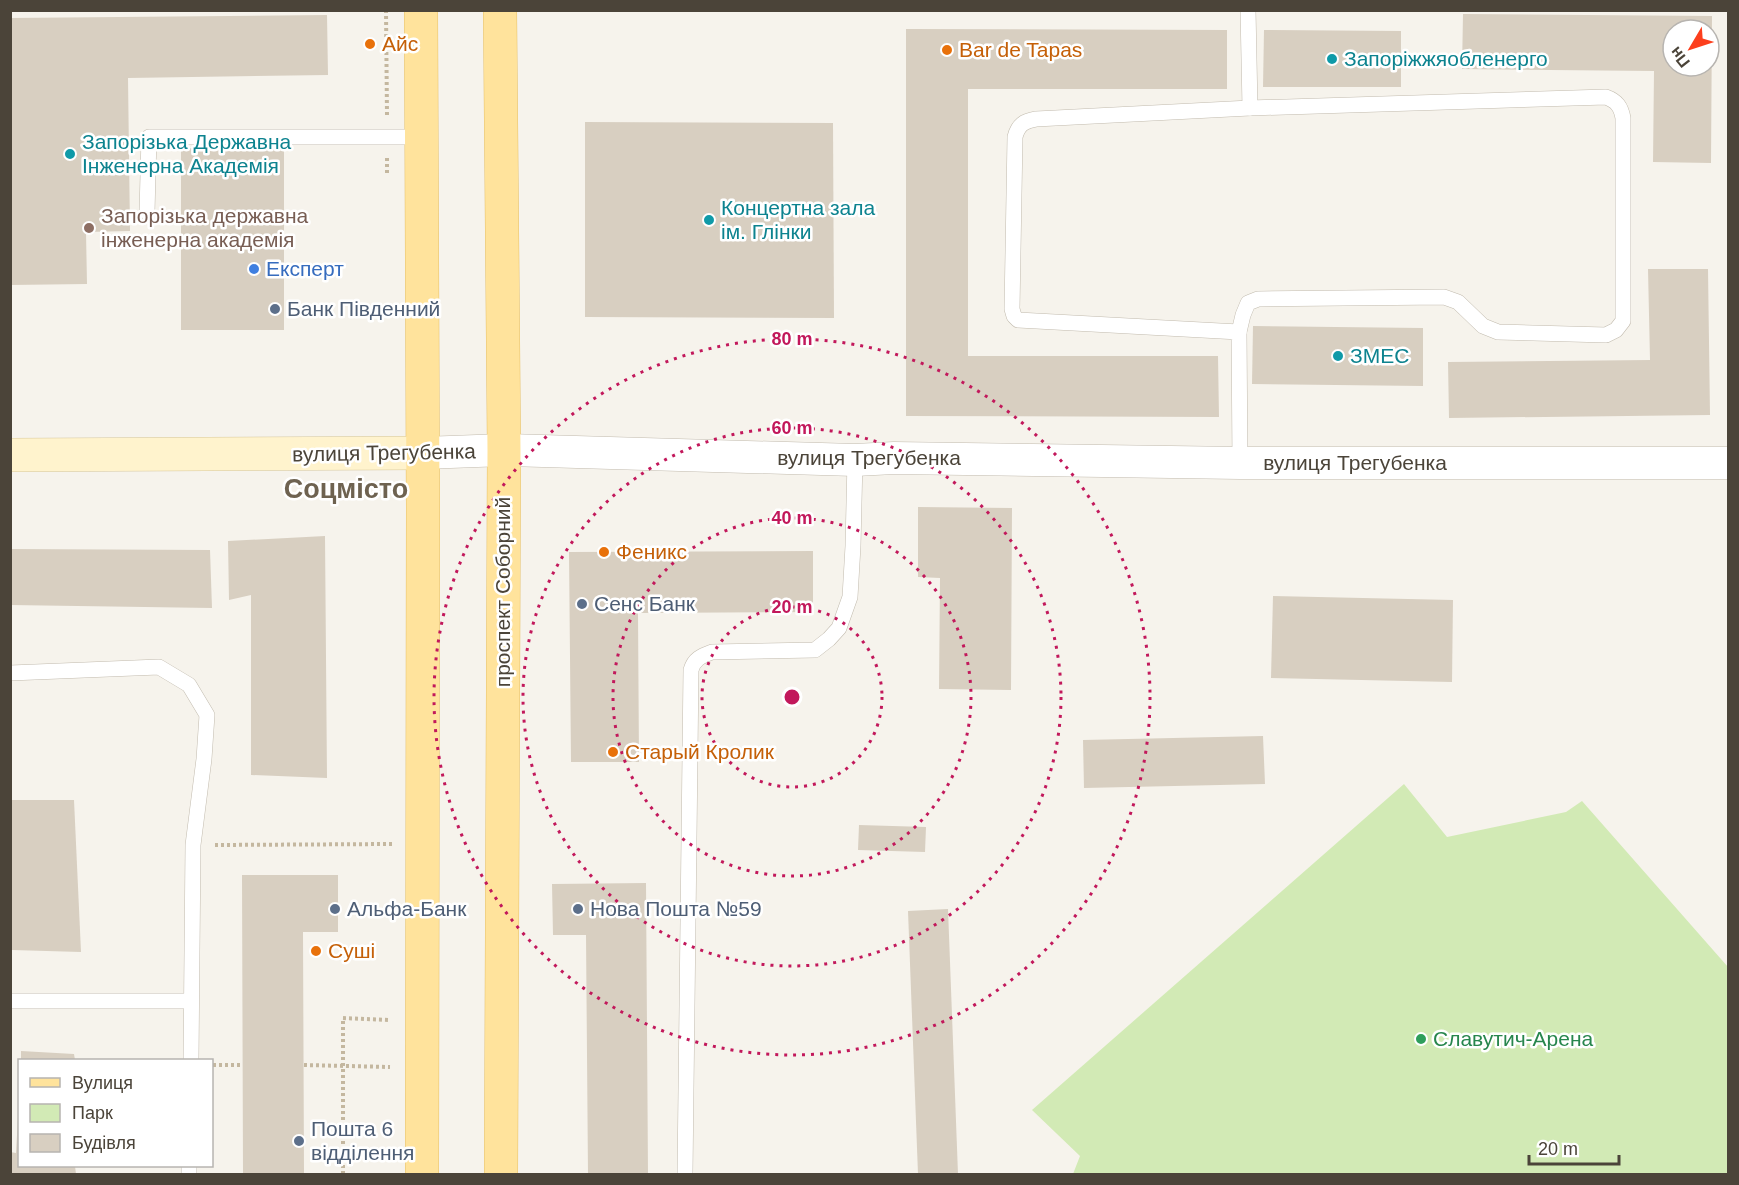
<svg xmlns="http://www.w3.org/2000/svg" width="1739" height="1185" viewBox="0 0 1739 1185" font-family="Helvetica,sans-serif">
	<rect width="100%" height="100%" fill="#f6f3ec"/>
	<!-- green -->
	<path fill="#d2eab5" d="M1404 784 1447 837 1566 812 1582 801 1728 967V1174H1073L1080 1156 1032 1110Z"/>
	<!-- building -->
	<g fill="#d8cfc1" fill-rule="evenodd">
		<path d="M1463 14 1712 16 1711 163 1653 162 1654 71 1462 69ZM1673 30H1709V66H1673Z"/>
		<path d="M327 15 328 75 128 78 130 231 86 232 87 284 10 285V18Z"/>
		<path d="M906 29 1227 30V89H968V356H1218L1219 417 906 416Z"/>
		<path d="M1264 30 1401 31V87H1263Z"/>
		<path d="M585 122 833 123 834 318 585 317Z"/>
		<path d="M181 148 284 149V330H181Z"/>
		<path d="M1648 269H1708L1710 415 1449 418 1448 362 1650 360Z"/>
		<path d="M1253 326 1423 328V386L1252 384Z"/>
		<path d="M918 507 1012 508 1011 690 939 689 940 578 918 577Z"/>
		<path d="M325 536 327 778 251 775V595L229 600 228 541Z"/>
		<path d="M10 549 210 550 212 608 10 605Z"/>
		<path d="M813 551V612L638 613 639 762H571L569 552Z"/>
		<path d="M1273 596 1453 600 1452 682 1271 678Z"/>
		<path d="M1263 736 1265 784 1084 788 1083 740Z"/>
		<path d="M10 800H74L81 952 12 950Z"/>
		<path d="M859 825 926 827 925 852 858 850Z"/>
		<path d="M242 875H338V932H303L304 1174H243Z"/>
		<path d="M646 883 648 1174H588L586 935H553L552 884Z"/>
		<path d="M948 909 958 1174H918L908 911Z"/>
		<path d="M21 1051 74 1054 75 1060H21Z"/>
		<path d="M18 1117H20V1166H75L76 1174H10V1152L16 1153Z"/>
	</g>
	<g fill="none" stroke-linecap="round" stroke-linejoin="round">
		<!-- lane casing -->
		<g stroke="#c2bbae" stroke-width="16">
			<g id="lane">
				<path d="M147 212 149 137H421"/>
				<path d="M1239 332 1243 315 1248 303 1258 299 1444 297 1458 302 1483 326 1498 332 1606 335 1616 330 1623 321V118C1621 107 1617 101 1606 97L1250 108"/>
				<path d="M1240 463 1239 332 1018 320 1014 316 1012 309 1015 137C1018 125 1024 121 1036 119L1250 108 1248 10"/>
				<path d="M10 673 159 667 189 685 207 715 204 759 193 845 191 1060"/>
				<path d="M10 1001H191"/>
				<path d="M189 1174V1166"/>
				<path d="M685 1174 691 670C694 659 701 656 712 652L815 650 829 639 839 628 850 597 853 546 855 460"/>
			</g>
		</g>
		<!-- street casing -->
		<g stroke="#c2bbae" stroke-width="33">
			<path id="street" d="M423 453 504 450 855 460 894 458 1240 463H1728"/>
		</g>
		<!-- secondary casing -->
		<g stroke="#d6c79b" stroke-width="34">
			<path id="secondary" d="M10 455 423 453"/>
		</g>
		<!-- primary casing -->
		<g stroke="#e6c16a" stroke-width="34">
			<g id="primary">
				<path d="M421 10 423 508 422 1174"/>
				<path d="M500 10 504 450 501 1174"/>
			</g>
		</g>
		<!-- path -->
		<g stroke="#c4b79f" stroke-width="4" stroke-dasharray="3 3" stroke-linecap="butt">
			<path d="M386 10 387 115"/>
			<path d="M387 158V174"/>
			<path d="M215 845 393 844"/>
			<path d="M213 1065H243"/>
			<path d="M304 1065 390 1067"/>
			<path d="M343 1174V1018L390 1020"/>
		</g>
		<!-- lane -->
		<use href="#lane" stroke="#fff" stroke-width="15"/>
		<!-- street -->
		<use href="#street" stroke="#fff" stroke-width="32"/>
		<!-- secondary -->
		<use href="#secondary" stroke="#fff3cd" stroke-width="33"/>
		<!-- primary -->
		<use href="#primary" stroke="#ffe39c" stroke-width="33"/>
	</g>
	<!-- distance rings -->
	<g fill="none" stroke="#c2185b" stroke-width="3" stroke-dasharray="3 6">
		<circle cx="792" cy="697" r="90"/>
		<circle cx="792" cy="697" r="179"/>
		<circle cx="792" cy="697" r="269"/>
		<circle cx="792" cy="697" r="358"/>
	</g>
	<!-- markers -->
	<g fill="#e8710a" stroke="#fff" stroke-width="2">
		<circle cx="370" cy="44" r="6"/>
		<circle cx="947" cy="50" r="6"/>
		<circle cx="604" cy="552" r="6"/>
		<circle cx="613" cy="752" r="6"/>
		<circle cx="316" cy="951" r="6"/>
	</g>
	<g fill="#0f9aa8" stroke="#fff" stroke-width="2">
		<circle cx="1332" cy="59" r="6"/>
		<circle cx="70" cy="154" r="6"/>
		<circle cx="709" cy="220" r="6"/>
		<circle cx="1338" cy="356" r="6"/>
	</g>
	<circle fill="#8d6e63" stroke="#fff" stroke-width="2" cx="89" cy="228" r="6"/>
	<circle fill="#3f7fe0" stroke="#fff" stroke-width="2" cx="254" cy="269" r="6"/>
	<g fill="#5c6f8a" stroke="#fff" stroke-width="2">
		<circle cx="275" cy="309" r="6"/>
		<circle cx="582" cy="604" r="6"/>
		<circle cx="335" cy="909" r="6"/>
		<circle cx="578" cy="909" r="6"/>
		<circle cx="299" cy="1141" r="6"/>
	</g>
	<circle fill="#2e9e5b" stroke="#fff" stroke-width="2" cx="1421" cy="1039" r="6"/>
	<g text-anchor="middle" stroke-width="5" stroke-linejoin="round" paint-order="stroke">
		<!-- food labels -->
		<g font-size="21" fill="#c56008" stroke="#fff" text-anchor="start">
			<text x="382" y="51">Айс</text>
			<text x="959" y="57">Bar de Tapas</text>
			<text x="616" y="559">Феникс</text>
			<text x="625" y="759">Старый Кролик</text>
			<text x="328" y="958">Суші</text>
		</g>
		<!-- culture labels -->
		<g font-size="21" fill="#0d838f" stroke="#fff" text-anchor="start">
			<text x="1344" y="66">Запоріжжяобленерго</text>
			<text x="82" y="149">Запорізька Державна<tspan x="82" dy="24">Інженерна Академія</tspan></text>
			<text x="721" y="215">Концертна зала<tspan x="721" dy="24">ім. Глінки</tspan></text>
			<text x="1350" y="363">ЗМЕС</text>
		</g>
		<!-- education labels -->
		<g font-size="21" fill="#785e54" stroke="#fff" text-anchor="start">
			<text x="101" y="223">Запорізька державна<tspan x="101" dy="24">інженерна академія</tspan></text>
		</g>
		<!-- shop labels -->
		<g font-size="21" fill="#366cbe" stroke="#fff" text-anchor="start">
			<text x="266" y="276">Експерт</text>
		</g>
		<!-- service labels -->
		<g font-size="21" fill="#4e5e75" stroke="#fff" text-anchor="start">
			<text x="287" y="316">Банк Південний</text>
			<text x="594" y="611">Сенс Банк</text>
			<text x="347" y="916">Альфа-Банк</text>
			<text x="590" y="916">Нова Пошта №59</text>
			<text x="311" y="1136">Пошта 6<tspan x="311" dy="24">відділення</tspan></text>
		</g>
		<!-- street labels -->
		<g font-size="21" fill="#4b4439" stroke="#fff">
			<text transform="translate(384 453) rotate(-1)" y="7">вулиця Трегубенка</text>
			<text x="869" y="465">вулиця Трегубенка</text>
			<text x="1355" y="470">вулиця Трегубенка</text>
			<text transform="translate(503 592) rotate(-90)" y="7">проспект Соборний</text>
		</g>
		<!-- leisure labels -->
		<g font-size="21" fill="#27864d" stroke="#fff" text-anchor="start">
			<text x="1433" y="1046">Славутич-Арена</text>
		</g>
		<!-- district labels -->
		<g font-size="27" font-weight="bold" fill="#6e6250" stroke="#fff">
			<text x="346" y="498">Соцмісто</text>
		</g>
	</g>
	<circle cx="792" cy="697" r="9" fill="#c2185b" stroke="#fff" stroke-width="3"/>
	<g font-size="18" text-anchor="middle" font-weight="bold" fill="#c2185b" stroke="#fff" stroke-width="5" stroke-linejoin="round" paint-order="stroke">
		<text x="792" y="345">80 m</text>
		<text x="792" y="434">60 m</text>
		<text x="792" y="524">40 m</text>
		<text x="792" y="613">20 m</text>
	</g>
	<!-- border -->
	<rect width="1739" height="1185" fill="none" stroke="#4b4439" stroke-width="24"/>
	<!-- legend -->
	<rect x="18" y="1059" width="195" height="108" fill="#ffffff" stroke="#b7b4b0" stroke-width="1.5"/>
	<rect x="30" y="1078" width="30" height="9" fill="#ffe39c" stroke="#b7b4b0" stroke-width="1.5"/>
	<text x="72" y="1089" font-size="18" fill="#4b4439">Вулиця</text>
	<rect x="30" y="1104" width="30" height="18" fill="#d2eab5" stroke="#b7b4b0" stroke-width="1.5"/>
	<text x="72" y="1119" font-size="18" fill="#4b4439">Парк</text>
	<rect x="30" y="1134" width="30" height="18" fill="#d8cfc1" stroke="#b7b4b0" stroke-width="1.5"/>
	<text x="72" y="1149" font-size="18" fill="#4b4439">Будівля</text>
	<!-- north arrow -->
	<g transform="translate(1691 48) rotate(231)"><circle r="28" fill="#ffffff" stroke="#b7b4b0" stroke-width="1.5"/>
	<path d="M0-4.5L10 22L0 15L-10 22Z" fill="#fc3f1d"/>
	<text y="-9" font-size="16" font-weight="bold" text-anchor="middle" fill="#4b4439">Пн</text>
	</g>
	<!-- scale -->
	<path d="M1529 1155v9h90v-9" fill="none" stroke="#4b4439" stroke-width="3"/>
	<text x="1538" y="1155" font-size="18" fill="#4b4439" stroke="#ffffff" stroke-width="4.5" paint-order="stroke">20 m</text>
</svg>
